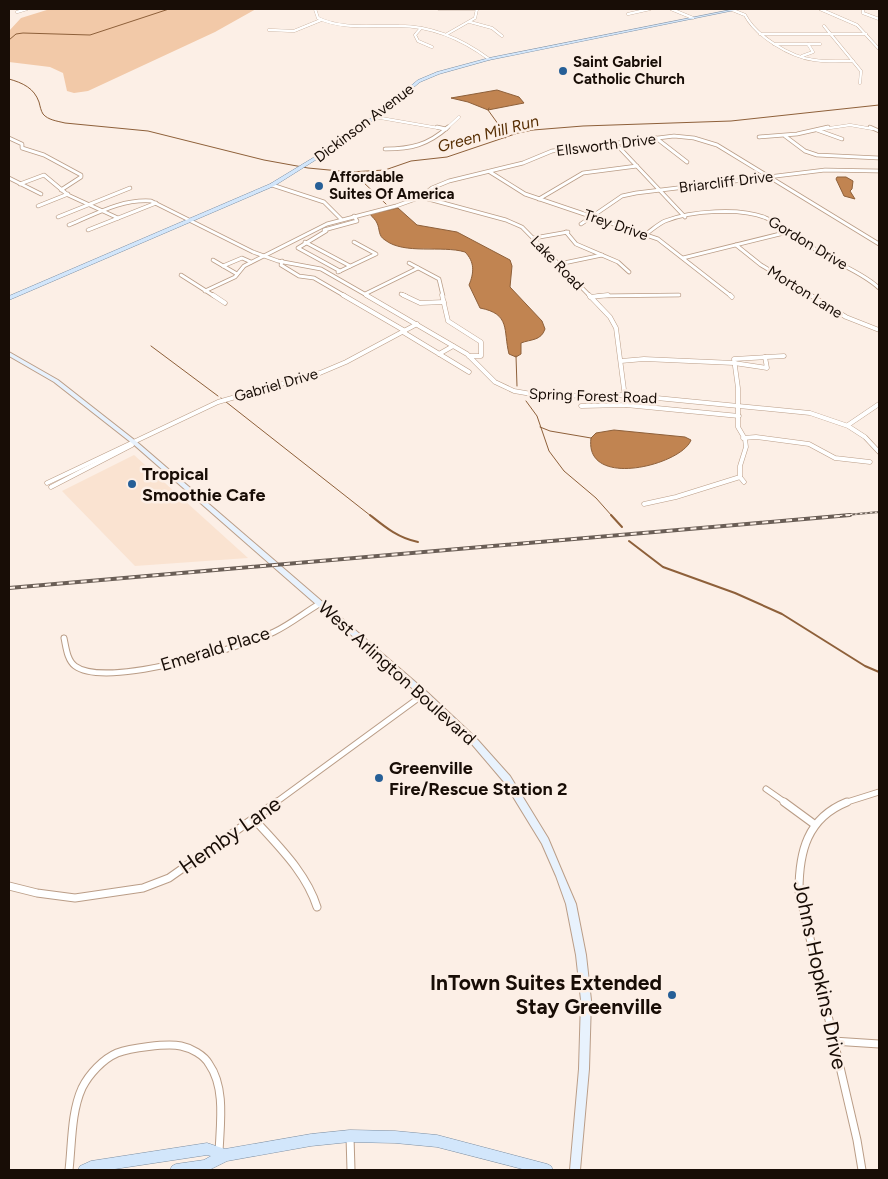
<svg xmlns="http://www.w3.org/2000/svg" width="888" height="1179" viewBox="0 0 888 1179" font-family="Figtree,sans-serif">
	<rect width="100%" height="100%" fill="#fcefe6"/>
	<!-- built -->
	<path fill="#fae3d1" d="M134 455 248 558 135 566 62 491Z"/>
	<!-- green -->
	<path fill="#f2c9a8" d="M50 9H256L215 32 88 91 74 93 67 91 63 73 50 67 9 62V31L21 18Z"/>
	<!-- water -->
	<g fill="#c18451" stroke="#8e603a">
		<path d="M497 90 519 97 524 103 488 110 468 102 451 98Z"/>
		<path d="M837 177H846L853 181 852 189 850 191 855 199 844 196 836 179Z"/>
		<path d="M398 208 417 225 457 232 510 260 512 266 510 287 542 321 545 329C541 341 531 339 521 343V354L516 357 509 354C503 330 511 314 480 308L469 285C474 273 475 262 465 252 442 245 404 255 385 240 378 236 380 229 377 223 376 220 372 217 370 214Z"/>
		<path d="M614 430 685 437 691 440C682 465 584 490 591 438L596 433Z"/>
	</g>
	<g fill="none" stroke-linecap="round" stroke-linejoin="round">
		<!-- stream-far1 -->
		<g stroke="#8e603a" stroke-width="1">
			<path d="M9 40 16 34 23 33 90 35 169 9"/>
			<path d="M9 79C23 83 34 88 39 102 40 106 41 111 43 114 48 120 57 121 65 123L148 131 264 160 308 168 350 172 385 170 411 161 447 157 518 133 533 130 583 126 731 121 879 105"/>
			<path d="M489 108 488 110 501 128 505 138"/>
			<path d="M341 172 361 180 386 204"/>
			<path d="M151 346 218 396"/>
			<path d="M516 356 517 386"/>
			<path d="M221 398 371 516"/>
			<path d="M526 401 537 416 549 451 564 471 596 498 612 516"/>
			<path d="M540 427 550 431 591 438"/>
		</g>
		<!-- stream -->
		<g stroke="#8e603a" stroke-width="2">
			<path d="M370 515C385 527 398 538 418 542"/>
			<path d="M611 515 622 527"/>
			<path d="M629 541 663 567 735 593 782 614 865 666 879 672"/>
		</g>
		<!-- minor-far4 casing -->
		<g stroke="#ba9d87" stroke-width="3">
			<g id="minor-far4">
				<path d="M315 9 318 18C343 30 372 25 399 26 433 26 462 39 489 59"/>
				<path d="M439 9H477"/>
				<path d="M671 9 693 18"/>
				<path d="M730 9 745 15C756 36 790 57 814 60 827 62 840 61 853 61"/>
				<path d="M820 9 857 25 879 49"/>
				<path d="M863 9V13L879 19"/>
				<path d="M17 12 27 9"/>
				<path d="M628 14 650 9"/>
				<path d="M470 22 492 28 502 36"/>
				<path d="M824 26 861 71 860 83"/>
				<path d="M421 28 415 35 418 41 432 47"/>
				<path d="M269 30 294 31 321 20"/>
				<path d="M447 34 475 18 477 9"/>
				<path d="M760 34H866"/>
				<path d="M774 44H820"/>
				<path d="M802 56 813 52 808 44"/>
				<path d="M375 117 444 129"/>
				<path d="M446 129 459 117"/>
				<path d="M823 129 850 125 873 129"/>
			</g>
		</g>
		<!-- minor-far3 casing -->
		<g stroke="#ba9d87" stroke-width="4.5">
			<g id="minor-far3">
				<path d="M437 127 446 129"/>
				<path d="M870 127 879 131"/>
				<path d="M817 130 842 139"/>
				<path d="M785 136 805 151 817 155 879 158"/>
				<path d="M759 137 797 134 828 127"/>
				<path d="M9 138 22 144V148L44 155 81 175V177L61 190"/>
				<path d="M656 138 687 162"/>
				<path d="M615 143 685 217"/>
				<path d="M385 149C411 149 428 145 448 127"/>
				<path d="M490 172 525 194 658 239 731 296"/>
				<path d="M9 178 41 194"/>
				<path d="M20 184 44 175 68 195 118 218"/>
				<path d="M272 185 324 202 341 219"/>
				<path d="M421 197 506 220 522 227 590 296"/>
				<path d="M539 199 583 173 637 166"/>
				<path d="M38 206 68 194"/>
				<path d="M58 217 130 188"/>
				<path d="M581 224 622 196 636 193 825 170 879 171"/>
				<path d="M69 225C96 214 121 199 151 201L253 252 278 261 321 269 368 296"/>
				<path d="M88 230 156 203"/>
				<path d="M324 230 357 221 354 216"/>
				<path d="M326 231 298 248 340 271"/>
				<path d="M566 232 576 244 618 262 629 272"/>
				<path d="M646 234C652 230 658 224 665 221 690 211 741 207 766 218 787 227 804 243 824 255 842 266 863 273 879 288"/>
				<path d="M534 238 568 232"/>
				<path d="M305 242 350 266"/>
				<path d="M736 245 761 265 812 296"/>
				<path d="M683 258 788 232"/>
				<path d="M213 260 237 274"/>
				<path d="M282 261 281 265 299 276 314 278 345 296"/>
				<path d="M409 263 439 279 443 296"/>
				<path d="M559 264 602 255"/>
				<path d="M223 266 242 258 251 262"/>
				<path d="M338 272 376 254 354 242"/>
				<path d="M181 275 214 296"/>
				<path d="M205 291 235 277 244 266 327 224 396 206 421 197 432 188 449 181 523 163 552 151 674 136 694 138 717 145 879 244"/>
				<path d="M365 294 418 268"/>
				<path d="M401 294 406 296"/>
				<path d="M597 296 679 295"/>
			</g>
		</g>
		<!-- minor-far2 casing -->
		<g stroke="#ba9d87" stroke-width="5">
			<g id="minor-far2">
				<path d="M213 295 225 303"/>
				<path d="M343 295 405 331"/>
				<path d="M366 295 467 354 495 382 514 391 543 396 626 395 810 413 848 426 865 437 879 452"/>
				<path d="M403 295 420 303 444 302"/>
				<path d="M442 295 448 321 481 342V356H469"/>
				<path d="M589 295 610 317 616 328 626 405"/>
				<path d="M730 295 732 297"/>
				<path d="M810 295 846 317 879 330"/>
				<path d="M590 297 608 295"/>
				<path d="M403 332 469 372"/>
				<path d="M439 354 453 346"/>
				<path d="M621 361 644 359 734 363 767 368 765 357"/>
				<path d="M581 406 626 405 739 416"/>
				<path d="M848 425 879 404"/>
				<path d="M743 438 756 437 809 444 835 458 870 462"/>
				<path d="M744 482 740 477V466L746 447 745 439 738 427V388L734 359 784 356"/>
				<path d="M47 483 218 402 320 373 346 362 417 324"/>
				<path d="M51 487 132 445"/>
				<path d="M644 504 676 497 740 477"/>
			</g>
		</g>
		<!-- minor-far1 casing -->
		<g stroke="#ba9d87" stroke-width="7">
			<g id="minor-far1">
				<path d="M64 638C66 647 67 660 75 666 106 689 239 648 274 632 289 625 304 613 319 604"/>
				<path d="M766 789 786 803"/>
				<path d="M275 803 424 694"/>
				<path d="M844 803 879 792"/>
			</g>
		</g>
		<!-- minor casing -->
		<g stroke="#ba9d87" stroke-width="9">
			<g id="minor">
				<path d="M784 802 814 824"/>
				<path d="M847 802C807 818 799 852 799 891L857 1140 862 1170"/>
				<path d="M254 819C278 846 306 872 317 907"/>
				<path d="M9 886 37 893 75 898 143 888 169 878 277 802"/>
				<path d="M833 1041 879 1044"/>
				<path d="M350 1137 351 1170"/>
				<path d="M69 1170C72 1144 71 1112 82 1088 89 1074 103 1059 117 1053 130 1048 167 1043 181 1046 191 1048 204 1055 209 1064 226 1088 220 1125 219 1153"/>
			</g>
		</g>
		<!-- secondary casing -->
		<g stroke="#ba9d87" stroke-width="2">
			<path id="secondary" d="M9 352 58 380 137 442 427 692 476 738 510 776 548 838 564 876 576 904 586 955 591 1000 589 1069 580 1170H570L579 1069 581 1000 576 955 566 904 556 876 542 844 504 782 470 742 421 696 133 444 54 382 9 356Z"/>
		</g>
		<!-- primary casing -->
		<g stroke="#7d8fa3" stroke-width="1">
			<g id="primary">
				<path d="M735 9H740L489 60 439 74 420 82 376 118 333 149 274 186 9 300V296L270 184 331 147 374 116 418 80 437 72 489 58Z"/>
				<path d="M350 1130 395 1131 437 1135 547 1164 551 1166 553 1170H526L437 1147 395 1143 350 1142 311 1146 227 1161 209 1170H170L172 1166 176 1164 204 1160 211 1156 207 1155 108 1170H78L80 1166 91 1161 207 1143 225 1149 311 1134Z"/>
			</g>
		</g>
		<!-- minor-far4 -->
		<use href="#minor-far4" stroke="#fff" stroke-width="2.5"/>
		<!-- minor-far3 -->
		<use href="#minor-far3" stroke="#fff" stroke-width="3"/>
		<!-- minor-far2 -->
		<use href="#minor-far2" stroke="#fff" stroke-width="4"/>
		<!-- minor-far1 -->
		<use href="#minor-far1" stroke="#fff" stroke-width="5"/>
		<!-- minor -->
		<use href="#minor" stroke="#fff" stroke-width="7"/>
		<!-- secondary -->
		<use href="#secondary" fill="#e8f2fd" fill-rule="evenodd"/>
		<!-- primary -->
		<use href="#primary" fill="#d2e6fb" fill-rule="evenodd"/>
		<!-- rail-far1 casing -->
		<g stroke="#6a5e56" stroke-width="2">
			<path id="rail-far1" d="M835 516 879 512"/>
		</g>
		<!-- rail casing -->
		<g stroke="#6a5e56" stroke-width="4">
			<path id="rail" d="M9 588 850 515"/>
		</g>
		<!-- rail-far1 -->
		<use href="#rail-far1" stroke="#fcefe6" stroke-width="1" stroke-dasharray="2.5" stroke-linecap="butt"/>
		<!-- rail -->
		<use href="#rail" stroke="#fcefe6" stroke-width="2" stroke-dasharray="6" stroke-linecap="butt"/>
	</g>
	<!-- markers -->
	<g fill="#265f97" stroke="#fcefe6" stroke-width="2">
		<circle cx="563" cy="71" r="5"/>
		<circle cx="319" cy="186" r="5"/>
		<circle cx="132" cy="484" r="5"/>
		<circle cx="379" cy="778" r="5"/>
		<circle cx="672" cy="995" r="5"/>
	</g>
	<g text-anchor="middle" stroke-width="5" stroke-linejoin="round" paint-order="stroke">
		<!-- far-poi labels -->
		<g font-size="15" font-weight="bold" fill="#180d06" stroke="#fcefe6" text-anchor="start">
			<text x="573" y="67">Saint Gabriel<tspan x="573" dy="17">Catholic Church</tspan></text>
			<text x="329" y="182">Affordable<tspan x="329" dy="17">Suites Of America</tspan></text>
		</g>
		<!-- far-street labels -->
		<g font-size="15" fill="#180d06" stroke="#fcefe6">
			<text transform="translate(364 123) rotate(-37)" y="5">Dickinson Avenue</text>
			<text transform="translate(606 145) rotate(-7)" y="5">Ellsworth Drive</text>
			<text transform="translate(726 182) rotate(-7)" y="5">Briarcliff Drive</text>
			<text transform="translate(616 225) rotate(19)" y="5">Trey Drive</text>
			<text transform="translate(808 243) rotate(31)" y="5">Gordon Drive</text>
			<text transform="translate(557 263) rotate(46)" y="5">Lake Road</text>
			<text transform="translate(805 292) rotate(32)" y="5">Morton Lane</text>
			<text transform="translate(276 385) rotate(-16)" y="5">Gabriel Drive</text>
			<text transform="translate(593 396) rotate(2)" y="5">Spring Forest Road</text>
		</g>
		<!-- far-water labels -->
		<g font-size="16" font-style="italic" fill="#572e03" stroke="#fcefe6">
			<text transform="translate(488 133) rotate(-15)" y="6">Green Mill Run</text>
		</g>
		<!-- poi labels -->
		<g font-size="18" font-weight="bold" fill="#180d06" stroke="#fcefe6" text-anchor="start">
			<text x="142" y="480">Tropical<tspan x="142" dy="21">Smoothie Cafe</tspan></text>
			<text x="389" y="774">Greenville<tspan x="389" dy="21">Fire/Rescue Station 2</tspan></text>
		</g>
		<!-- street labels -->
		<g font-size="18" fill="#180d06" stroke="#fcefe6">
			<text transform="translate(215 649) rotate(-17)" y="6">Emerald Place</text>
			<text transform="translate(397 673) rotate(42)" y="6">West Arlington Boulevard</text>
		</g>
		<!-- near-street labels -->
		<g font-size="21" fill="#180d06" stroke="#fcefe6">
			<text transform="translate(230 835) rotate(-35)" y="7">Hemby Lane</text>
			<text transform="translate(820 975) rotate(78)" y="7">Johns Hopkins Drive</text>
		</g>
		<!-- near-poi labels -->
		<g font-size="21" font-weight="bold" fill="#180d06" stroke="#fcefe6" text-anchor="end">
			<text x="662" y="990">InTown Suites Extended<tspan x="662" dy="24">Stay Greenville</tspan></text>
		</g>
	</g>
	<!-- border -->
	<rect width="888" height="1179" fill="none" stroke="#180d06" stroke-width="20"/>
</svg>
